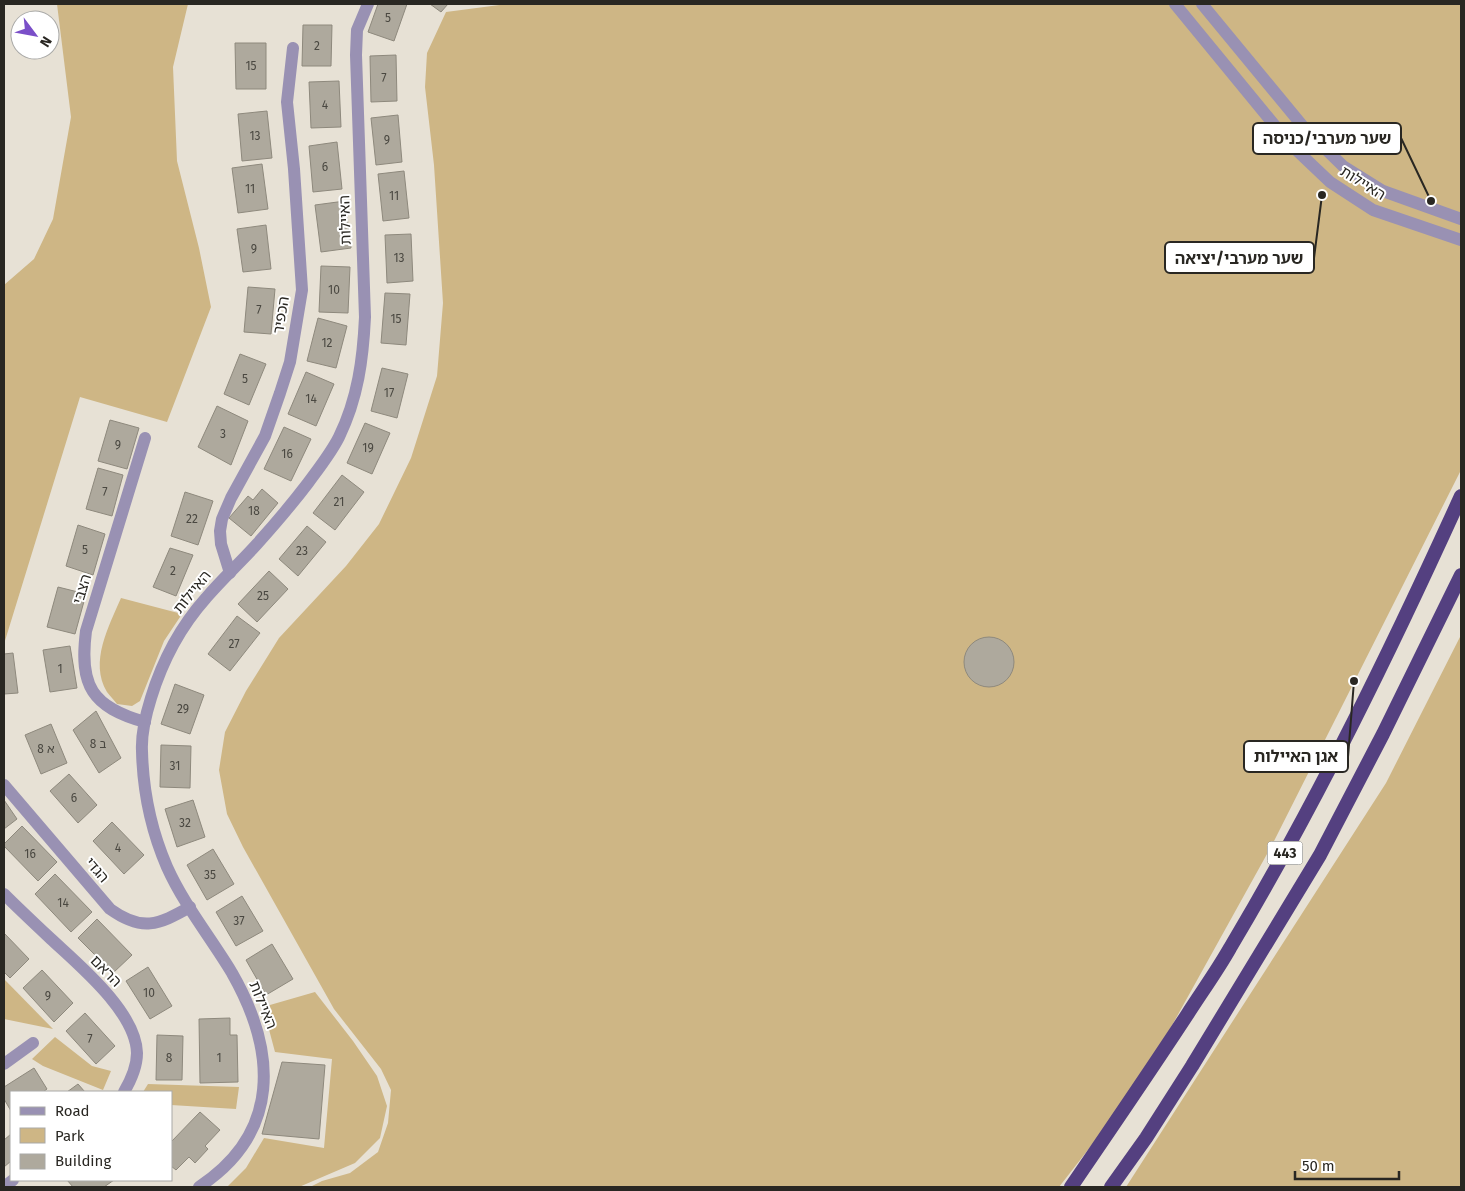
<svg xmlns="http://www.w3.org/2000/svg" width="1465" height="1191" viewBox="0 0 1465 1191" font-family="'Fira Sans','Noto Sans Hebrew',sans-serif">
	<rect width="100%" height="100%" fill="#e7e1d5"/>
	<!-- green -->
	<g fill="#ceb685">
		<path d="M57 4H188L173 67 177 161 199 248 211 307 167 422 80 397 4 644V285L34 259 53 219 71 117Z"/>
		<path d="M507 4H1461V470L1272 845 1140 1083 1059 1187H310L322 1181 350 1173 378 1152 388 1123 391 1090 381 1069 334 1009 243 847 227 814 219 770 225 732 246 691 279 638 346 566 379 524 411 458 437 376 443 303 434 165 425 87 427 53 446 12Z"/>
		<path d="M121 598 182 614 164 641 140 701 132 706 117 704C114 700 110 696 107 692 89 662 109 626 121 598Z"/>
		<path d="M1461 635V1187H1126L1386 783Z"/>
		<path d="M4 979 53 1029 4 1019Z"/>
		<path d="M315 992 353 1041 377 1076 387 1106 380 1138 355 1163 299 1187H227L246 1168 264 1138 324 1148 332 1059 275 1052 263 1007Z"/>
		<path d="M55 1037 92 1066 111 1071 103 1090 43 1066 32 1059Z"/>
		<path d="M148 1084 239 1087 236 1109 171 1105V1092H143Z"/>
	</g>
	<!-- building -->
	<g fill="#aea99d" stroke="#8e897d">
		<path d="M378 4H407L394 41 368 32Z"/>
		<path d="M430 4H448L441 12Z"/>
		<path d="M303 25H332L331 66H302Z"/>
		<path d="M235 43H266V89H236Z"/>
		<path d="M396 55 397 101 371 102 370 56Z"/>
		<path d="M339 81 341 127 311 128 309 82Z"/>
		<path d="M267 111 272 158 242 161 238 114Z"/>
		<path d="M398 115 402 162 376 165 371 118Z"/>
		<path d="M337 142 342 189 313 192 309 146Z"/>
		<path d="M262 164 268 209 238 213 232 168Z"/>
		<path d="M404 171 409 218 383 221 378 174Z"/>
		<path d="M345 201 351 248 321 252 315 205Z"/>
		<path d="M266 225 271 269 243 272 237 229Z"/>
		<path d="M411 234 413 281 387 283 385 235Z"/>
		<path d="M321 266 350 267 348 313 319 312Z"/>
		<path d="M248 287 275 289 271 334 244 332Z"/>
		<path d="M385 293 410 294 406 345 381 343Z"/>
		<path d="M318 318 347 326 336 368 307 361Z"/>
		<path d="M240 354 266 364 249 405 224 394Z"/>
		<path d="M382 368 408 374 397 418 371 411Z"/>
		<path d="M306 372 334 384 316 426 288 414Z"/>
		<path d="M217 406 248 421 231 465 198 447Z"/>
		<path d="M110 420 139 428 127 469 98 461Z"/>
		<path d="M365 423 390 433 372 474 347 463Z"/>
		<path d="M284 427 311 439 291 481 264 469Z"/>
		<path d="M98 468 123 475 112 516 86 509Z"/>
		<path d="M342 475 364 492 335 530 313 513Z"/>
		<path d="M262 489 278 503 251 536 229 518 248 496 253 500Z"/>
		<path d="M185 492 213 501 198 545 171 536Z"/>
		<path d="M78 525 105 534 93 575 66 566Z"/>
		<path d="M307 526 326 542 298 576 279 559Z"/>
		<path d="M170 548 193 555 176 596 153 587Z"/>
		<path d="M269 571 288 589 257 622 238 604Z"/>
		<path d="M58 587 86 594 75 634 47 627Z"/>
		<path d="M237 616 260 633 230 671 208 654Z"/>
		<circle cx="989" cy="662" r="25"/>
		<path d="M70 646 77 688 50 692 43 650Z"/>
		<path d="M13 653 18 693 4 694V654Z"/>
		<path d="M175 684 204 695 190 734 161 724Z"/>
		<path d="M96 711 121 758 99 773 73 730Z"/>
		<path d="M51 724 67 763 41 774 25 735Z"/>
		<path d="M161 745 191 746 190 788 160 787Z"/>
		<path d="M69 774 97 805 78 823 50 791Z"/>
		<path d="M4 800 17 819 4 829Z"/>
		<path d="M193 800 205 837 177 847 165 809Z"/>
		<path d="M112 822 144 855 124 874 93 841Z"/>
		<path d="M22 826 57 862 38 881 4 846V844Z"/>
		<path d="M213 849 234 884 207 900 187 865Z"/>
		<path d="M55 874 92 912 71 932 35 894Z"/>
		<path d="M242 896 263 931 236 946 216 912Z"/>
		<path d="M97 919 132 955 113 973 78 938Z"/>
		<path d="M4 933 29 959 10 978 4 972Z"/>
		<path d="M272 944 293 979 266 995 246 960Z"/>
		<path d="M148 967 172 1006 150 1019 126 981Z"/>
		<path d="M42 970 73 1003 54 1022 23 988Z"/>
		<path d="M85 1013 115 1046 96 1064 66 1031Z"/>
		<path d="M230 1018V1035H237L238 1082 200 1083 199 1019Z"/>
		<path d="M157 1035 183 1036 182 1080H156Z"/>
		<path d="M282 1062 325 1065 319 1139 262 1134Z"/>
		<path d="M34 1068 47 1089 43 1092H11V1111L4 1099V1087Z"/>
		<path d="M78 1084 85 1092H67Z"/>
		<path d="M200 1112 220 1130 205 1146 208 1149 195 1163 189 1157 176 1170 171 1166V1142Z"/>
		<path d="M11 1134V1161L4 1167V1140Z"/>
		<path d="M67 1180H114L104 1187H73Z"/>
	</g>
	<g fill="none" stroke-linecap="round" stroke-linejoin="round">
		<!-- minor -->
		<g stroke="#9991b3" stroke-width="12">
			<path d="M230 573 221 544 220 531 222 519 231 498 265 436 280 393 290 362 302 290 294 169 287 102 293 48"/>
			<path d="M145 722C92 707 79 686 86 631L145 438"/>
			<path d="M4 785 110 909C142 932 158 925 190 907"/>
			<path d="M4 894C19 909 35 924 51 939 79 965 136 1012 137 1053 137 1067 131 1080 124 1092"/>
			<path d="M4 1064 33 1043"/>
			<path d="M4 1187 13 1180"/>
		</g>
		<!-- tertiary -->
		<g stroke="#9991b3" stroke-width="12">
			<path d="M1175 4 1290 144 1330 182 1373 210 1461 240"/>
			<path d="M1202 4 1306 130 1343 166 1383 191 1461 219"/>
			<path d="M199 1187C281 1133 277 1052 232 973 211 938 184 905 167 867 151 830 143 792 142 751 141 733 146 714 151 698 162 662 181 626 206 598 222 579 241 562 257 544 275 524 292 504 308 483 319 468 331 453 339 437 358 398 363 359 365 317L356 55 357 30 368 4"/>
		</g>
		<!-- trunk -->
		<g stroke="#544080" stroke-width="14">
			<path d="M1071 1187C1110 1130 1149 1073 1187 1015 1201 993 1217 971 1230 948 1317 802 1391 650 1461 496"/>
			<path d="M1111 1187 1146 1138 1192 1066 1320 855 1383 734 1461 575"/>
		</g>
	</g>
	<g text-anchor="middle" stroke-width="4" stroke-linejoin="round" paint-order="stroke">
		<!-- number labels -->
		<g font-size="12" fill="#4a4841">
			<text x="388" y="22">5</text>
			<text x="317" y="50">2</text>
			<text x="251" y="70">15</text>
			<text x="384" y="82">7</text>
			<text x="325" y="109">4</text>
			<text x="255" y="140">13</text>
			<text x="387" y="144">9</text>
			<text x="325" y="171">6</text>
			<text x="250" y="193">11</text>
			<text x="394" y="200">11</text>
			<text x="254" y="253">9</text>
			<text x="399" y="262">13</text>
			<text x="334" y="294">10</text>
			<text x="259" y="314">7</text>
			<text x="396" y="323">15</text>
			<text x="327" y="347">12</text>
			<text x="245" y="383">5</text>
			<text x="389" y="397">17</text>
			<text x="311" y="403">14</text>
			<text x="223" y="438">3</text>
			<text x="118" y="449">9</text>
			<text x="368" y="452">19</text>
			<text x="287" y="458">16</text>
			<text x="105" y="496">7</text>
			<text x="339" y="506">21</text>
			<text x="254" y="515">18</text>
			<text x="192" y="523">22</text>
			<text x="85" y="554">5</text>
			<text x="302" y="555">23</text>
			<text x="173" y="575">2</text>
			<text x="263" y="600">25</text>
			<text x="234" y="648">27</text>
			<text x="60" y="673">1</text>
			<text x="183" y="713">29</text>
			<text x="98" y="748">8 ב</text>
			<text x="46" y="753">8 א</text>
			<text x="175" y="770">31</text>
			<text x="74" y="802">6</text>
			<text x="185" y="827">32</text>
			<text x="118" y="852">4</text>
			<text x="30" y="858">16</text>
			<text x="210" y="879">35</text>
			<text x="63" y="907">14</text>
			<text x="239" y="925">37</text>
			<text x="149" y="997">10</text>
			<text x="48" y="1000">9</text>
			<text x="90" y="1043">7</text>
			<text x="169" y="1062">8</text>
			<text x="219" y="1062">1</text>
		</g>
		<!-- shield labels -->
		<rect fill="#fff" stroke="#696864" stroke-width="1" x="1267.5" y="841.5" width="35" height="23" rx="4"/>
		<g font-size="14" font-weight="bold" fill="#292722">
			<text x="1285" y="858">443</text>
		</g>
		<!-- street labels -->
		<g font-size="15" fill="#292722" stroke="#fff">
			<text transform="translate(1363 183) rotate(32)" y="5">האיילות</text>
			<text transform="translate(345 220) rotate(-92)" y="5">האיילות</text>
			<text transform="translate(281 315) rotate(-81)" y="5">הכפיר</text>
			<text transform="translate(82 589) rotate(-73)" y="5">הצבי</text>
			<text transform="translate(192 592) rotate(-51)" y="5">האיילות</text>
			<text transform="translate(97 870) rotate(49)" y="5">הגדי</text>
			<text transform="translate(106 971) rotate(46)" y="5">הראם</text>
			<text transform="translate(263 1005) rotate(68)" y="5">האיילות</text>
		</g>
	</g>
	<!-- callouts -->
	<path fill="none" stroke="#292722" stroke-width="2" d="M1431 201L1401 138M1322 195L1314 258M1354 681L1348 757"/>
	<g fill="#292722" stroke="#fff" stroke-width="2">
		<circle cx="1431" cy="201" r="5"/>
		<circle cx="1322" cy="195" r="5"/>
		<circle cx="1354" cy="681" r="5"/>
	</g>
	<g fill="#fff" stroke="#292722" stroke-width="2">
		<rect x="1253" y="123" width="148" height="31" rx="5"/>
		<rect x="1165" y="242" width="149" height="31" rx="5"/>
		<rect x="1244" y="741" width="104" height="31" rx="5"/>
	</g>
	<g font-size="16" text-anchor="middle" font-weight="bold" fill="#292722">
		<text x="1327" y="144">שער מערבי/כניסה</text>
		<text x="1239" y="264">שער מערבי/יציאה</text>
		<text x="1296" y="762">אגן האיילות</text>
	</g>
	<!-- border -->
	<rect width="1465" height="1191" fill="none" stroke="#292722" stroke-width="10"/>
	<!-- legend -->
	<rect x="10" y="1091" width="162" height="90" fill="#ffffff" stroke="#a9a9a7"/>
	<rect x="20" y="1107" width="25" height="8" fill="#9991b3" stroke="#a9a9a7"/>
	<text x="55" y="1116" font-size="15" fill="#292722">Road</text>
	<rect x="20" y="1128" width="25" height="15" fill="#ceb685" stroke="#a9a9a7"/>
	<text x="55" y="1141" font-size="15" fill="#292722">Park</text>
	<rect x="20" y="1154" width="25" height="15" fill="#aea99d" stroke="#a9a9a7"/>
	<text x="55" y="1166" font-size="15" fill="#292722">Building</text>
	<!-- north arrow -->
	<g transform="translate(35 35) rotate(122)"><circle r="24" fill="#ffffff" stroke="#a9a9a7"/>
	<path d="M0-4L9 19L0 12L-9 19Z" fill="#7a4fc8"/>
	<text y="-8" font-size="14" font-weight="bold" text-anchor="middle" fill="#292722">N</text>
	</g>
	<!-- scale -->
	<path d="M1295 1171v8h104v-8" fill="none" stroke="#292722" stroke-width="2.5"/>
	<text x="1302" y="1171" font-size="15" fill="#292722" stroke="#ffffff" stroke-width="4" paint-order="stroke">50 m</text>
</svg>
